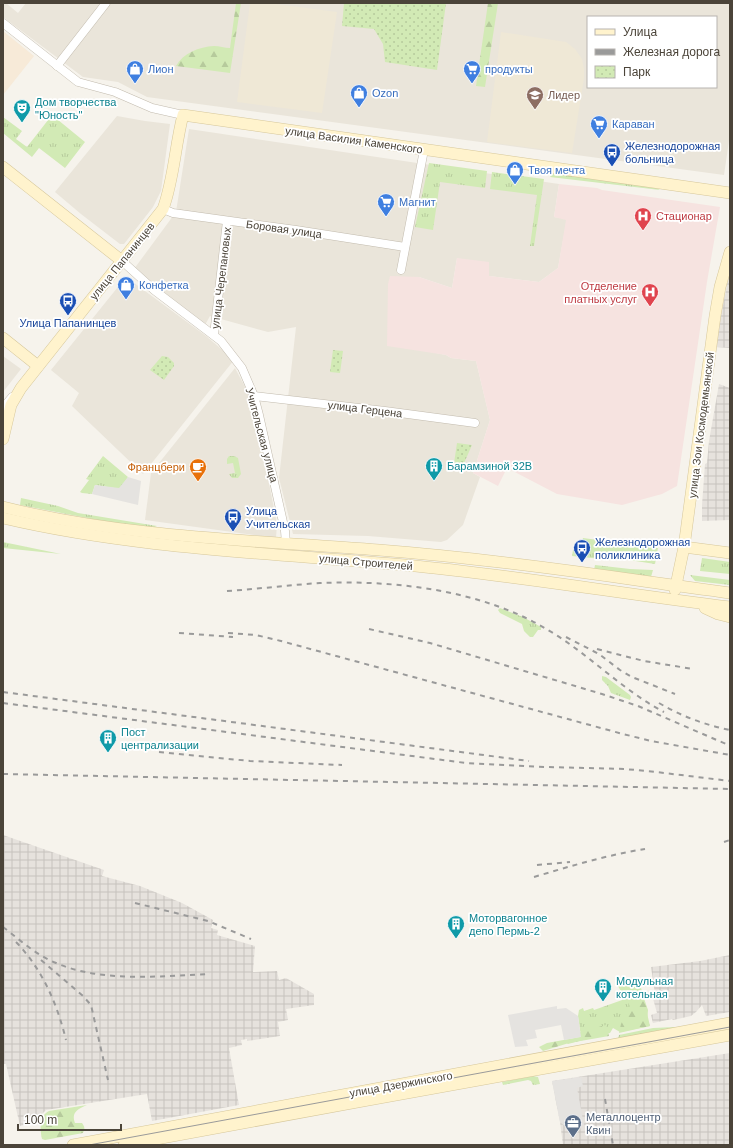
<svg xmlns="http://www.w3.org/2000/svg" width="733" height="1148" viewBox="0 0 733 1148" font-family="Arial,sans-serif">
	<defs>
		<pattern id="industrial-grid" width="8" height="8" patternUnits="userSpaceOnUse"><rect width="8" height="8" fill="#e6e2dd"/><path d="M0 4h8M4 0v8" fill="none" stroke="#c7c3be"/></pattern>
		<pattern id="grass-tufts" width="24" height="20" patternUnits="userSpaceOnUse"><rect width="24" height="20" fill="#d2eab5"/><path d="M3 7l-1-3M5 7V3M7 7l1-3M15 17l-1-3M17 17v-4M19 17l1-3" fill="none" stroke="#b6ca9c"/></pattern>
		<pattern id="forest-firs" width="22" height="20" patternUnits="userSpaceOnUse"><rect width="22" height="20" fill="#d2eab5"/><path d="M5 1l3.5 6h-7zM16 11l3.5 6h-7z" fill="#b6ca9c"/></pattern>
		<pattern id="park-dots" width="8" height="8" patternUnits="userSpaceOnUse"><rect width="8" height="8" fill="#d2eab5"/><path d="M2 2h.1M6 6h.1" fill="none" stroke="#b6ca9c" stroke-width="1.8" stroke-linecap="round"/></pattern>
	</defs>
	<rect width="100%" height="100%" fill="#f6f3ec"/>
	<!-- residential -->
	<g fill="#eae5da" fill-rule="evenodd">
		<path d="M3 3H6L18 13 26 3H730V134L724 175 147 97 118 82 83 77 3 17ZM588 17H716V87H588Z"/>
		<path d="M117 116 145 121 170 124 161 191 153 207 124 244H120L81 214 55 192Z"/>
		<path d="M189 129 559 184 554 217 567 219 558 268 539 282 489 276 457 258 452 288 419 277 431 352 446 355 451 358 476 361 490 420 473 473 480 477 463 525 447 540 441 542 368 536 293 534 279 478 296 327 268 332 210 316 205 325 134 269 176 212Z"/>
		<path d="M126 277 206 336 234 360 143 474 72 406 79 393 51 370Z"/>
		<path d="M3 356 21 369 3 392Z"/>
		<path d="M235 368 253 402 277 524 276 538 145 520 151 473Z"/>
	</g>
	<!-- commercial -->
	<path fill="#f7ead8" d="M3 31 34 56 3 95Z"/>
	<!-- industrial -->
	<g fill="url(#industrial-grid)">
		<path d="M730 269V348L715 347Z"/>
		<path d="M719 384 730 388V520L702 521V505L705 464 707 463 709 441Z"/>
		<path d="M3 835 104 870 102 876 140 886 182 903 213 920 211 928 218 930 217 935 255 946 253 972 277 971 279 980 286 978 314 994V1005L286 1009 288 1020 278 1022 280 1036 247 1041V1039L241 1040 242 1045 229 1048 239 1105 152 1121 147 1094 46 1110 39 1117V1122L20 1126 6 1064H3Z"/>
		<path d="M730 955V1012L706 1016 702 1005 696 1012 691 1016 673 1020 672 1019 653 1023 651 1015 657 1013 652 995 655 994 651 967 700 961Z"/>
		<path d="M730 1053V1145H563L560 1122 552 1081Z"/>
	</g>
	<!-- education -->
	<g fill="#efe8d6">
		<path d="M250 3H268L337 12 322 113 237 102Z"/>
		<path d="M501 32 566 42 575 49 582 59 584 69V78L572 153 487 142Z"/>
	</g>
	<!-- medical -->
	<path fill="#f6e3e0" d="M559 184 597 188 602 190 720 207 707 282 677 486 662 494 622 505 557 494 507 468 498 486 473 473 490 420 476 361 451 358 446 355 387 346 388 284 390 276 419 277 452 288 457 258 489 262V276L539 282 558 268 566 220 554 217Z"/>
	<!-- grass -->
	<g fill="url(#grass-tufts)">
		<path d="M52 115 85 142 65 168 39 148 32 157 3 133V117L22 131 16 139 27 147Z"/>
		<path d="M429 163 487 171 485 188 440 182 433 230 415 227Z"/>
		<path d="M492 172 544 179 534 246H530L537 195 490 189Z"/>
		<path d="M553 173 653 186 660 190 550 177Z"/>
		<path d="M103 456 128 477 120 489 95 485 92 494 82 493 80 492 89 480 86 479Z"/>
		<path d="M229 456H234L238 458 241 474 238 478H232L229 474 235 473 233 463 227 464V459Z"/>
		<path d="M21 498 58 506 78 513 157 526 152 528 103 521 20 505Z"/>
		<path d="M583 538 658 548 655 564 629 560H612L572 556 573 550 582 542Z"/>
		<path d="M3 542 61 554 3 548Z"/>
		<path d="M702 558 730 562V574L700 571Z"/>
		<path d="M595 565 630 569 653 570 651 577 594 570Z"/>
		<path d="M690 575 730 580V585L695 581Z"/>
		<path d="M500 608 523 617 541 627V630H538L533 637H530L524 631 522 624 500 613 498 610Z"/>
		<path d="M602 676 606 677 630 695 631 697 630 700 611 693 608 686 602 680Z"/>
		<path d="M639 979 650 1026 620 1032 613 1028 610 1033 568 1044 564 1041 581 1037 578 1016 579 1010 583 1008 584 1011 593 1008 594 1010 625 999 618 986Z"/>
		<path d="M675 1027 670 1033 618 1039 619 1035 653 1028Z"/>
		<path d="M533 1076 538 1077 540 1084 533 1085 531 1081 528 1080 503 1085 502 1082Z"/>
	</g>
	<!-- forest -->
	<g fill="url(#forest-firs)">
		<path d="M236 3H241L230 73 176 66C183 53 199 47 214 46 219 46 225 48 230 48Z"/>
		<path d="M488 3H498L485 87 476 86Z"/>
		<path d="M638 981 648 1010 647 1023 650 1026 619 1033 621 1024 630 1006C625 998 624 992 627 982Z"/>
		<path d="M606 1025 609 1036 569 1043 543 1051 539 1047 547 1043 580 1037V1032Z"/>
		<path d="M87 1105C78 1109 71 1112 75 1123H82C85 1127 85 1129 83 1133L45 1140 42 1139C40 1129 39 1116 49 1111Z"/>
	</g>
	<!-- park -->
	<g fill="url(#park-dots)">
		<path d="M344 3H446L437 70 385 62 383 44 374 29 342 26Z"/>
		<path d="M333 350 343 351 340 373 330 372Z"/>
		<path d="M162 356 168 357 174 363V366L164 380 150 370Z"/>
		<path d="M457 443 472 445 461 470H453Z"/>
	</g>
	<!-- parking -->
	<g fill="#e5e3e0">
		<path d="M128 477 141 481 138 505 92 494 95 485 119 488Z"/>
		<path d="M557 1006V1009L566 1008 578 1016 581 1037 564 1040 561 1025 535 1030 537 1038 526 1040 528 1046 515 1047 508 1015Z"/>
		<path d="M581 1077 583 1086 577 1088 584 1125 567 1128 560 1122 552 1081Z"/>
	</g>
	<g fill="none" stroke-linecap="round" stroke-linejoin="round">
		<!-- street casing -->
		<g stroke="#c2bbae" stroke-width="9">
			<g id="street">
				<path d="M3 23 78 82 115 92 152 108 183 115"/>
				<path d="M57 66 106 3"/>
				<path d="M163 209 173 213 296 230 405 247"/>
				<path d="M122 261 154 290 221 341 242 368 254 396 259 415 285 531 286 544"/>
				<path d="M401 270 424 150"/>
				<path d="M214 335 227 221"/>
				<path d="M254 396 385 411 475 423"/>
				<path d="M3 408 12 397"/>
			</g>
		</g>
		<!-- secondary casing -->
		<g stroke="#d6c79b" stroke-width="12">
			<g id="secondary">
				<path d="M3 167 122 261"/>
				<path d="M3 338 38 366"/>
				<path d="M3 439 11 405 21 388 163 209C174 179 175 146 183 115L730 193"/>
				<path d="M3 507C126 538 253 540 379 550 470 557 560 569 650 582 677 586 703 589 730 593"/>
				<path d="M3 518C134 549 272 553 405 565 514 575 622 594 730 607"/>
				<path d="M684 547 730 553"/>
				<path d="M675 590 684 547 715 316 720 287 730 252"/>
				<path d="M705 608 718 614 730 617"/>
				<path d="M73 1145 730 1023"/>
				<path d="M124 1145 368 1100 730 1035"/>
			</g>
		</g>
		<!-- street -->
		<use href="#street" stroke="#fff" stroke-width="8"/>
		<!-- secondary -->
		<use href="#secondary" stroke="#fff3cd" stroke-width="11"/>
		<!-- tram -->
		<path stroke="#9a9a9a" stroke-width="1" d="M89 1145 730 1027"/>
		<!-- rail -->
		<g stroke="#9a9a9a" stroke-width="2" stroke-dasharray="5 5" stroke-linecap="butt">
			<path d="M227 591C258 589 289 585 320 583 396 580 482 590 548 630 589 654 622 690 664 712"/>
			<path d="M369 629 430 643 602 694 638 706 726 744"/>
			<path d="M179 633 233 637"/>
			<path d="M228 633 256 635 281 641 623 734 651 741 730 755"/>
			<path d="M566 637 599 654 620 670 632 677 675 694"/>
			<path d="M597 649 644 661 693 669"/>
			<path d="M3 692 529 761"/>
			<path d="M3 703 466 763 544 767 625 769 656 772 730 781"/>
			<path d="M659 703C681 716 705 725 730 730"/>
			<path d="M159 752 250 761 342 765"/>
			<path d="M3 774 730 789"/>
			<path d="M724 842 730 840"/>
			<path d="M537 865 570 862"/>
			<path d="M534 877C571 866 607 855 645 849"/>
			<path d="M135 903 208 921 251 939"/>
			<path d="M3 927C20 940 36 955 56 963 102 983 162 976 210 974"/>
			<path d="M16 942C42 969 57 1003 66 1040"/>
			<path d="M41 960 83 996 91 1005 108 1080"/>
			<path d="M605 1099 613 1145"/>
		</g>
	</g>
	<!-- icons -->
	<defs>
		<g id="shop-pin" transform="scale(0.9)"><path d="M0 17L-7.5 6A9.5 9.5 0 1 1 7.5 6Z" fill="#3f7fe0" stroke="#fff"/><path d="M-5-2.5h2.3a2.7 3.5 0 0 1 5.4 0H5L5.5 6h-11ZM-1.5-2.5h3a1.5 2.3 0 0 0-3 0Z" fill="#fff"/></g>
		<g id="supermarket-pin" transform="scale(0.9)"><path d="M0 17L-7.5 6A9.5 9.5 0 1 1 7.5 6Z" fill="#3f7fe0" stroke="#fff"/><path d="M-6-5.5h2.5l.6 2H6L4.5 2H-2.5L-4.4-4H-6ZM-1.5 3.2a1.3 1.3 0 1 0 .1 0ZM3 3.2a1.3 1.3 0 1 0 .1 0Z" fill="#fff"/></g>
		<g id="school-pin" transform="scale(0.9)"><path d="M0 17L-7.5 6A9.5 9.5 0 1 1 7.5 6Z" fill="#8d6e63" stroke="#fff"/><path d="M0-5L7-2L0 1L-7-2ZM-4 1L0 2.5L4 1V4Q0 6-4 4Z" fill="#fff"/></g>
		<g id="theatre-pin" transform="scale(0.9)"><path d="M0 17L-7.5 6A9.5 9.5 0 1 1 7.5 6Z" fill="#0f9aa8" stroke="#fff"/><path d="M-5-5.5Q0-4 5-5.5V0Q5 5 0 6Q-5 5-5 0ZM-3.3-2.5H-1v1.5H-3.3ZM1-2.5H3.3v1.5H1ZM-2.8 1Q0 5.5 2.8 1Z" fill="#fff"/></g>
		<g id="bus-pin" transform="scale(0.9)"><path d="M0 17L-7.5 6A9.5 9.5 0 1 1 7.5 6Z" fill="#1a4fb4" stroke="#fff"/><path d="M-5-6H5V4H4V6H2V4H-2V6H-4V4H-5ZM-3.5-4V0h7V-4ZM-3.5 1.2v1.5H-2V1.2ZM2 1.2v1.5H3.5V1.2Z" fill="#fff"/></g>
		<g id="hospital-pin" transform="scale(0.9)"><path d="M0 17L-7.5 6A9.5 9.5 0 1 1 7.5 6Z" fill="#e0444e" stroke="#fff"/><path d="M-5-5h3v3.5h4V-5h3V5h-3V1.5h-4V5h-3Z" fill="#fff"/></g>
		<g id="building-pin" transform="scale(0.9)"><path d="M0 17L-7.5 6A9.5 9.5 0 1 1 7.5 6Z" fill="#0f9aa8" stroke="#fff"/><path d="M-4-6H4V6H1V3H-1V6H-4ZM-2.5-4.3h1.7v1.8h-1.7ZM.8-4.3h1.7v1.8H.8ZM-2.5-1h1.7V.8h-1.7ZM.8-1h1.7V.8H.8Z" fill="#fff"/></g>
		<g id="cafe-pin" transform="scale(0.9)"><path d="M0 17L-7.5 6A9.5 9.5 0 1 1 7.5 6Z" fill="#e8710a" stroke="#fff"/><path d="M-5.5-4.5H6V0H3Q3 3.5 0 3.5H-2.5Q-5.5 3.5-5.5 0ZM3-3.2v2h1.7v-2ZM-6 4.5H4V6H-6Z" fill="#fff"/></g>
		<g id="office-pin" transform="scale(0.9)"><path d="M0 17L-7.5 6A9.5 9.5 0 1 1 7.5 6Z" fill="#5c6f8a" stroke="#fff"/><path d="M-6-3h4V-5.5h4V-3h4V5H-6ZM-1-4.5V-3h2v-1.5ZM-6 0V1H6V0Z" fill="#fff"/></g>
	</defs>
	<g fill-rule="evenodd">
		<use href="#shop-pin" x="135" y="69"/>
		<use href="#supermarket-pin" x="472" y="69"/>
		<use href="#shop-pin" x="359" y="93"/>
		<use href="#school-pin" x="535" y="95"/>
		<use href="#theatre-pin" x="22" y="108"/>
		<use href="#supermarket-pin" x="599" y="124"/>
		<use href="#bus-pin" x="612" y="152"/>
		<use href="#shop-pin" x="515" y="170"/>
		<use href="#supermarket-pin" x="386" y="202"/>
		<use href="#hospital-pin" x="643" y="216"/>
		<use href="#shop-pin" x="126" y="285"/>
		<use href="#hospital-pin" x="650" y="292"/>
		<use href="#bus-pin" x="68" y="301"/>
		<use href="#building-pin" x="434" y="466"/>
		<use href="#cafe-pin" x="198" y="467"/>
		<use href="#bus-pin" x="233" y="517"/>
		<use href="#bus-pin" x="582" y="548"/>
		<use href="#building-pin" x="108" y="738"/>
		<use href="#building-pin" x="456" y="924"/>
		<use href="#building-pin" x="603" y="987"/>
		<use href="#office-pin" x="573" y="1123"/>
	</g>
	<g text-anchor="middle" stroke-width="3.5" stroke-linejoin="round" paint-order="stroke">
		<!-- shop labels -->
		<g font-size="11" fill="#366cbe" stroke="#fff" text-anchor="start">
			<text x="148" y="73">Лион</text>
			<text x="485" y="73">продукты</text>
			<text x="372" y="97">Ozon</text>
			<text x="612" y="128">Караван</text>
			<text x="528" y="174">Твоя мечта</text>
			<text x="399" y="206">Магнит</text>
			<text x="139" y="289">Конфетка</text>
		</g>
		<!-- education labels -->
		<g font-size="11" fill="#785e54" stroke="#fff" text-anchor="start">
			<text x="548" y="99">Лидер</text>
		</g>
		<!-- culture labels -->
		<g font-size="11" fill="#0d838f" stroke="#fff" text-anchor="start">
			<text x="35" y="106">Дом творчества<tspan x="35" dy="13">"Юность"</tspan></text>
			<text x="447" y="470">Барамзиной 32В</text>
			<text x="121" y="736">Пост<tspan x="121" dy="13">централизации</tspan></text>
			<text x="469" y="922">Моторвагонное<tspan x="469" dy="13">депо Пермь-2</tspan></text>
			<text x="616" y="985">Модульная<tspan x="616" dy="13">котельная</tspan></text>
		</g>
		<!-- street labels -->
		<g font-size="11" fill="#4b4439" stroke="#fff">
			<text transform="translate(354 140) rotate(8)" y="4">улица Василия Каменского</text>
			<text transform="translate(284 229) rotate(8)" y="4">Боровая улица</text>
			<text transform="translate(122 261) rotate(-51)" y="4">улица Папанинцев</text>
			<text transform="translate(221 278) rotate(-83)" y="4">улица Черепановых</text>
			<text transform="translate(365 409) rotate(7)" y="4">улица Герцена</text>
			<text transform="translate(701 425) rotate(-83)" y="4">улица Зои Космодемьянской</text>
			<text transform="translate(262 435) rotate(75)" y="4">Учительская улица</text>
			<text transform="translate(366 562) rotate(5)" y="4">улица Строителей</text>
			<text transform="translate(401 1084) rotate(-10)" y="4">улица Дзержинского</text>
		</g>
		<!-- transit labels -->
		<g font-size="11" fill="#164399" stroke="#fff" text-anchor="start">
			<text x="625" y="150">Железнодорожная<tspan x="625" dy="13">больница</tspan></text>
			<text x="68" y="327" text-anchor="middle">Улица Папанинцев</text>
			<text x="246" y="515">Улица<tspan x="246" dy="13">Учительская</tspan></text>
			<text x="595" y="546">Железнодорожная<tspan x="595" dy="13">поликлиника</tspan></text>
		</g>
		<!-- health labels -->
		<g font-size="11" fill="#be3a42" stroke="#fff" text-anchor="start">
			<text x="656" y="220">Стационар</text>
			<text x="637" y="290" text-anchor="end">Отделение<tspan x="637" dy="13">платных услуг</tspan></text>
		</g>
		<!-- food labels -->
		<g font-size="11" fill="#c56008" stroke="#fff" text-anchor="end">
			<text x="185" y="471">Францбери</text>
		</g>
		<!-- service labels -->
		<g font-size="11" fill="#4e5e75" stroke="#fff" text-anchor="start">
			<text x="586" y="1121">Металлоцентр<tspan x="586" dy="13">Квин</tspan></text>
		</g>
	</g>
	<!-- border -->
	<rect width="733" height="1148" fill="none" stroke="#4b4439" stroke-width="8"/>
	<!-- legend -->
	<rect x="587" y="16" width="130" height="72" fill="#ffffff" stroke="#b7b4b0"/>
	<rect x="595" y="29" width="20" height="6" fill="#fff3cd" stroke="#b7b4b0"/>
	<text x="623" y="36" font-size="12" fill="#4b4439">Улица</text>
	<rect x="595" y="49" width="20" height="6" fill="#9a9a9a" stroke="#b7b4b0"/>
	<text x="623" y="56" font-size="12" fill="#4b4439">Железная дорога</text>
	<rect x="595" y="66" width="20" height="12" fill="url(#park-dots)" stroke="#b7b4b0"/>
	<text x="623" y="76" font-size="12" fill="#4b4439">Парк</text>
	<!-- scale -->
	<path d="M18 1124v6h103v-6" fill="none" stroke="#4b4439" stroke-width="2"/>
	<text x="24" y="1124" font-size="12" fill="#4b4439" stroke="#ffffff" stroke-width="3" paint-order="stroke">100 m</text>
</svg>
